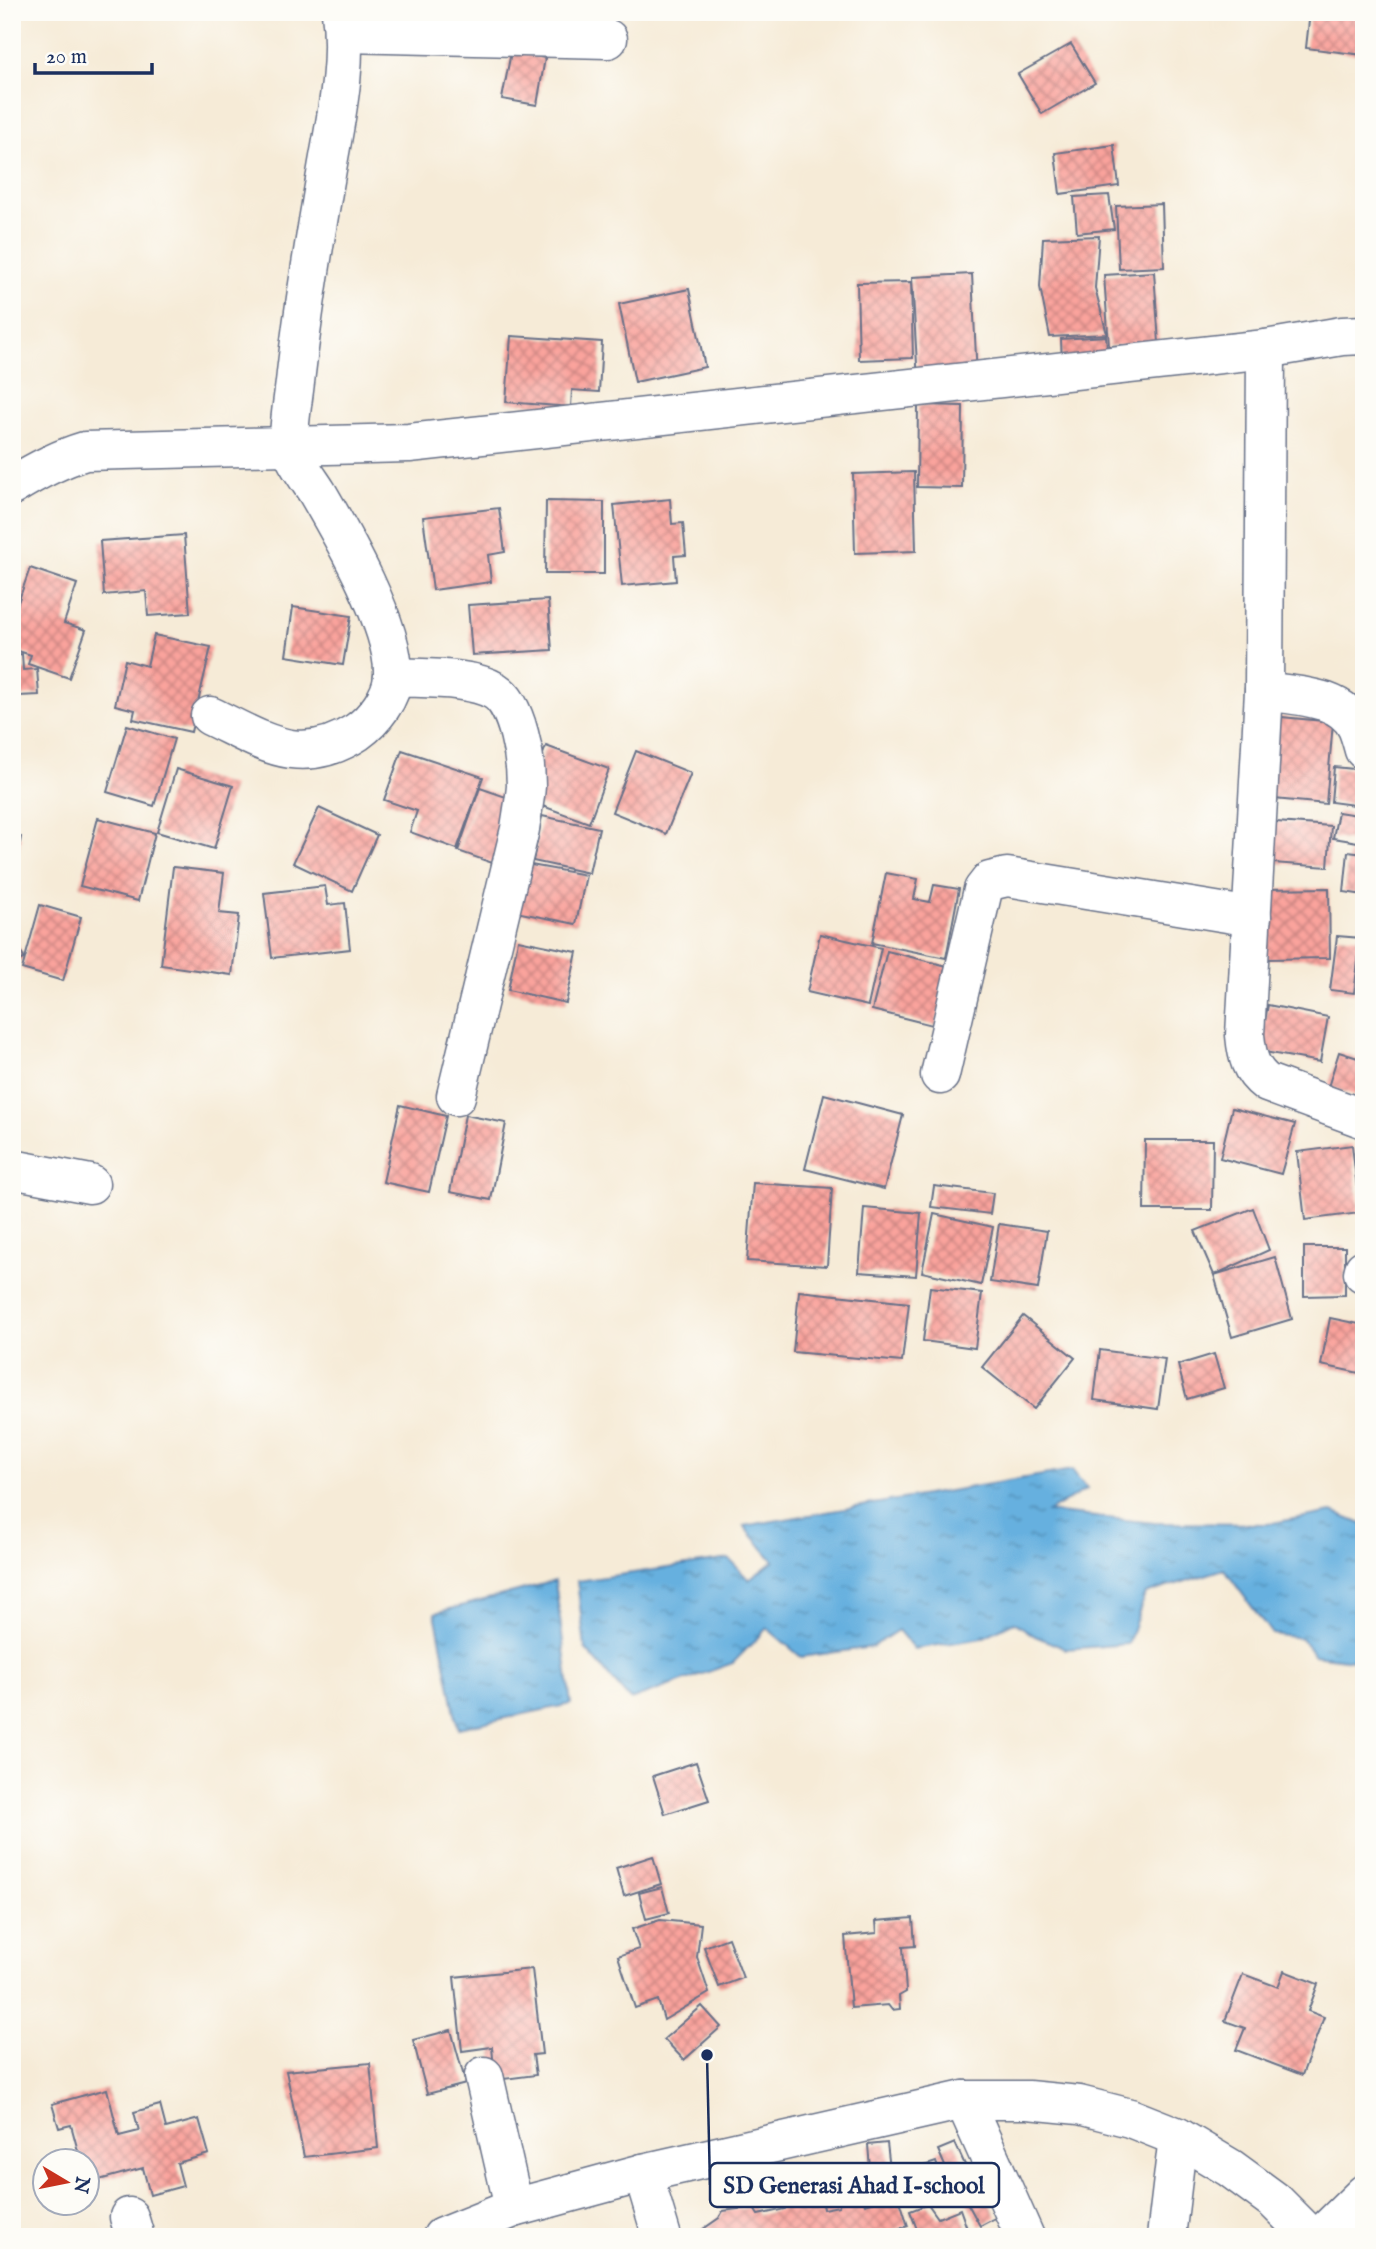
<svg xmlns="http://www.w3.org/2000/svg" width="1376" height="2249" viewBox="0 0 1376 2249" font-family="'IM FELL English',serif">
	<defs>
		<pattern id="water-ripples" width="26" height="14" patternUnits="userSpaceOnUse" patternTransform="scale(1.75)"><rect width="26" height="14" fill="#66b0df"/><path d="M2 4q2-2 4 0t4 0M15 11q2-2 4 0t4 0" fill="none" stroke="#5390b8"/></pattern>
		<pattern id="building-cross-hatch" width="8" height="8" patternUnits="userSpaceOnUse" patternTransform="scale(1.75)"><rect width="8" height="8" fill="#faa39c"/><path d="M0 0l8 8M0 8l8-8" fill="none" stroke="#ca8582"/></pattern>
	</defs>
	<rect width="100%" height="100%" fill="#fdfcf7"/>
	<filter id="ink" filterUnits="userSpaceOnUse"><feTurbulence type="fractalNoise" baseFrequency=".0143" numOctaves="2"/><feDisplacementMap in="SourceGraphic" scale="14" xChannelSelector="R" yChannelSelector="G"/><feConvolveMatrix kernelMatrix="1 2 1 2 8 2 1 2 1" color-interpolation-filters="sRGB"/></filter>
	<filter id="wash" filterUnits="userSpaceOnUse"><feTurbulence type="fractalNoise" baseFrequency=".00686" numOctaves="4" result="noise"/><feDisplacementMap in="SourceGraphic" scale="28" xChannelSelector="R" yChannelSelector="G"/><feGaussianBlur stdDeviation="1.57" result="paint"/><feColorMatrix in="noise" values="0 0 0 0 0 0 0 0 0 0 0 0 0 0 0 0 0 1.4 0 .05"/><feComposite in="paint" operator="in"/></filter>
	<g filter="url(#wash)">
		<rect width="100%" height="100%" fill="#f6ebd7"/>
		<!-- water -->
		<g fill="url(#water-ripples)" stroke="#40709e" stroke-width="2">
			<path d="M1072 1470 1087 1489 1048 1512 1154 1523 1267 1524 1332 1512 1364 1525 1363 1661 1314 1655 1301 1638 1272 1634 1224 1569 1145 1594 1128 1644 1066 1649 1035 1636 1014 1622 982 1638 914 1649 898 1630 872 1647 801 1657 767 1628 733 1663 630 1700 585 1648 577 1581 729 1559 749 1580 774 1561 744 1526Z"/>
			<path d="M555 1581 571 1704 458 1728 435 1613Z"/>
		</g>
		<g id="blocks">
			<!-- building -->
			<g fill="url(#building-cross-hatch)">
				<path d="M1310 12H1364V55L1306 48Z"/>
				<path d="M1071 44 1095 83 1042 114 1018 74Z"/>
				<path d="M511 52 545 58 537 105 502 99Z"/>
				<path d="M1114 145 1119 186 1060 194 1055 153Z"/>
				<path d="M1109 195 1114 229 1077 233 1074 197Z"/>
				<path d="M1162 204 1164 267 1119 269 1116 206Z"/>
				<path d="M1099 236 1095 288 1107 334 1050 337 1040 287 1043 238Z"/>
				<path d="M1154 272 1159 343 1109 346 1104 275Z"/>
				<path d="M972 274 977 378 918 382 912 277Z"/>
				<path d="M911 282 913 358 859 360 857 283Z"/>
				<path d="M689 289 705 367 635 382 619 304Z"/>
				<path d="M511 336 602 342 599 392 572 390 571 407 506 402Z"/>
				<path d="M1106 336 1108 361 1062 364 1061 339Z"/>
				<path d="M918 405 963 406 962 488 917 487Z"/>
				<path d="M914 472 916 551 855 553 853 474Z"/>
				<path d="M670 499 672 524 683 523 686 555 674 556 676 581 622 586 614 505Z"/>
				<path d="M546 501 604 502V574H545Z"/>
				<path d="M499 508 505 552 488 555 491 582 433 590 423 517Z"/>
				<path d="M184 535 190 613 148 616 146 591 104 595 100 541Z"/>
				<path d="M30 568 77 584 64 623 86 630 69 678 28 664 31 655 12 649V620Z"/>
				<path d="M548 600 552 650 472 655 468 605Z"/>
				<path d="M293 607 351 616 343 665 286 656Z"/>
				<path d="M154 635 211 647 191 732 133 719 135 710 115 705 125 660 147 666Z"/>
				<path d="M22 654 23 670 37 669 39 695 18 696 19 711H12V655Z"/>
				<path d="M1271 716 1333 722 1326 804 1264 798Z"/>
				<path d="M127 725 174 739 154 806 107 792Z"/>
				<path d="M546 746 609 769 589 823 526 800Z"/>
				<path d="M402 750 483 777 457 849 410 832 417 811 384 800Z"/>
				<path d="M636 751 691 773 666 834 612 812Z"/>
				<path d="M1334 767 1364 770 1362 806 1331 802Z"/>
				<path d="M176 769 233 786 214 849 157 832Z"/>
				<path d="M480 788 520 802 498 865 458 851Z"/>
				<path d="M319 808 377 835 352 891 293 863Z"/>
				<path d="M1338 812 1364 816V843L1333 838Z"/>
				<path d="M542 816 599 828 589 873 533 861Z"/>
				<path d="M98 818 155 833 138 901 80 886Z"/>
				<path d="M1262 821 1331 826 1328 867 1258 862Z"/>
				<path d="M12 835 21 837 14 876 12 875Z"/>
				<path d="M1348 852 1364 854V895L1344 892Z"/>
				<path d="M520 863 586 875 576 924 511 911Z"/>
				<path d="M173 867 224 873 219 913 239 915 232 975 161 965Z"/>
				<path d="M886 873 918 879 914 899 930 902 934 885 959 889 946 958 872 943Z"/>
				<path d="M325 886 328 905 345 903 350 949 272 958 264 893Z"/>
				<path d="M1329 888 1330 958 1266 959 1264 889Z"/>
				<path d="M40 905 81 917 63 981 22 969Z"/>
				<path d="M12 929 24 959 12 963Z"/>
				<path d="M820 934 881 948 868 1006 807 992Z"/>
				<path d="M1337 936 1361 938 1354 993 1330 990Z"/>
				<path d="M518 940 577 952 566 1003 508 990Z"/>
				<path d="M887 951 951 967 936 1026 872 1010Z"/>
				<path d="M1268 1005 1328 1017 1320 1062 1259 1051Z"/>
				<path d="M1339 1052 1364 1060V1098L1328 1087Z"/>
				<path d="M824 1094 903 1115 884 1189 805 1169Z"/>
				<path d="M400 1105 446 1116 429 1192 383 1182Z"/>
				<path d="M1232 1108 1295 1124 1281 1174 1220 1158Z"/>
				<path d="M465 1115 506 1123 491 1200 450 1192Z"/>
				<path d="M1145 1140H1213L1212 1210H1144Z"/>
				<path d="M1352 1145 1360 1213 1305 1220 1297 1152Z"/>
				<path d="M753 1183 832 1188 827 1266 747 1261Z"/>
				<path d="M934 1186 993 1193 990 1214 931 1207Z"/>
				<path d="M864 1208 921 1213 916 1276 859 1272Z"/>
				<path d="M1253 1208 1269 1250 1214 1275 1195 1231Z"/>
				<path d="M934 1214 993 1227 981 1285 922 1272Z"/>
				<path d="M999 1224 1047 1231 1038 1289 990 1282Z"/>
				<path d="M1304 1247H1345V1295L1304 1296Z"/>
				<path d="M1275 1257 1292 1319 1232 1337 1214 1275Z"/>
				<path d="M930 1287 982 1293 975 1348 923 1341Z"/>
				<path d="M799 1291 909 1303 902 1362 793 1352Z"/>
				<path d="M1023 1316 1075 1358 1034 1409 982 1367Z"/>
				<path d="M1330 1318 1364 1325V1374L1321 1365Z"/>
				<path d="M1100 1350 1165 1359 1158 1409 1094 1400Z"/>
				<path d="M1214 1354 1224 1388 1187 1399 1178 1365Z"/>
				<path d="M696 1762 709 1800 665 1814 653 1776Z"/>
				<path d="M653 1856 661 1884 624 1896 616 1868Z"/>
				<path d="M662 1887 669 1913 646 1919 639 1893Z"/>
				<path d="M913 1918 915 1946 903 1947 906 1992 899 1996 900 2009 892 2010 888 2005 851 2008 845 1936 877 1933 876 1921Z"/>
				<path d="M660 1920 701 1924 697 1957 709 1993 664 2020 658 2000 635 2008 618 1956 639 1949 632 1929Z"/>
				<path d="M728 1938 743 1978 719 1987 704 1947Z"/>
				<path d="M532 1969 542 2054 533 2055 536 2075 495 2080 492 2047 462 2051 454 1977Z"/>
				<path d="M1284 1971 1318 1984 1308 2011 1324 2017 1302 2075 1236 2050 1245 2028 1225 2021 1243 1974 1278 1987Z"/>
				<path d="M702 2006 721 2027 684 2060 664 2039Z"/>
				<path d="M451 2030 466 2084 427 2094 413 2040Z"/>
				<path d="M370 2063 378 2148 304 2157 286 2071Z"/>
				<path d="M107 2089 119 2136 139 2131 134 2112 160 2105 166 2128 199 2119 209 2154 177 2163 183 2186 150 2195 143 2168 88 2183V2162H81L71 2125 59 2128 52 2104Z"/>
				<path d="M887 2143 891 2178 871 2180 868 2145Z"/>
				<path d="M955 2143 972 2180 955 2189 938 2150Z"/>
				<path d="M936 2162 942 2180 915 2188 909 2171Z"/>
				<path d="M979 2185 997 2217 980 2226 963 2195Z"/>
				<path d="M840 2189 861 2192 865 2204 898 2194 908 2226 872 2237H700L699 2232 719 2218 723 2211 753 2207 758 2215 785 2209 789 2200 820 2194 823 2209 839 2206Z"/>
				<path d="M928 2204 938 2218 960 2209 970 2237H920L910 2211Z"/>
			</g>
		</g>
	</g>
	<g filter="url(#ink)">
		<use href="#blocks" fill-opacity="0" stroke="#687188" stroke-width="2"/>
		<g fill="none" stroke-linecap="round" stroke-linejoin="round">
			<!-- street casing -->
			<g stroke="#687188" stroke-width="41">
				<g id="street">
					<path d="M343 33 608 39"/>
					<path d="M1266 349 1264 691 1245 1035C1247 1056 1250 1070 1267 1083L1364 1119"/>
					<path d="M12 486C36 471 58 459 85 451L409 443 1266 349 1342 336 1364 335"/>
					<path d="M393 677C422 679 470 676 495 691 518 705 526 760 526 786 525 800 522 814 520 829L456 1096"/>
					<path d="M1264 691C1295 696 1342 695 1357 728 1360 735 1362 743 1364 750"/>
					<path d="M210 716C263 741 300 769 357 732 374 720 392 697 393 676 395 626 342 535 317 492 310 481 289 453 289 441 289 419 294 395 296 373 304 305 315 237 327 169 336 117 348 65 341 12"/>
					<path d="M940 1075 983 890 990 881 1007 877 1252 917"/>
					<path d="M12 1169 90 1184"/>
					<path d="M1363 1273 1364 1269"/>
					<path d="M484 2076 514 2208"/>
					<path d="M964 2100 1025 2237"/>
					<path d="M643 2173 662 2237"/>
					<path d="M129 2217 135 2237"/>
					<path d="M442 2237 514 2208 643 2173 964 2100H1028L1079 2105 1130 2118 1178 2137 1230 2168 1275 2201 1311 2237"/>
					<path d="M1166 2237 1178 2137"/>
					<path d="M1320 2237 1364 2194"/>
				</g>
			</g>
			<!-- street -->
			<use href="#street" stroke="#fff" stroke-width="38"/>
		</g>
	</g>
	<!-- callouts -->
	<path fill="none" stroke="#1b2f5e" stroke-width="2.5" d="M707 2055L710 2185"/>
	<circle fill="#1b2f5e" stroke="#fdfcf7" stroke-width="2.5" cx="707" cy="2055" r="7"/>
	<rect fill="#fdfcf7" stroke="#1b2f5e" stroke-width="2.5" x="710" y="2163" width="289" height="44" rx="7"/>
	<g font-size="23" text-anchor="middle" font-weight="bold" fill="#1b2f5e">
		<text x="854" y="2193">SD Generasi Ahad I-school</text>
	</g>
	<!-- margin -->
	<rect width="1376" height="2249" fill="none" stroke="#fdfcf7" stroke-width="42"/>
	<!-- north arrow -->
	<g transform="translate(66 2182) rotate(100)"><circle r="33" fill="#fdfcf7" stroke="#a3aaba" stroke-width="2"/>
	<path d="M0-5L12 26L0 18L-12 26Z" fill="#c8321e"/>
	<text y="-10" font-size="19" font-weight="bold" text-anchor="middle" fill="#1b2f5e">N</text>
	</g>
	<!-- scale -->
	<path d="M35 63v10h117v-10" fill="none" stroke="#1b2f5e" stroke-width="3.5"/>
	<text x="46" y="63" font-size="21" fill="#1b2f5e" stroke="#fdfcf7" stroke-width="5" paint-order="stroke">20 m</text>
</svg>
